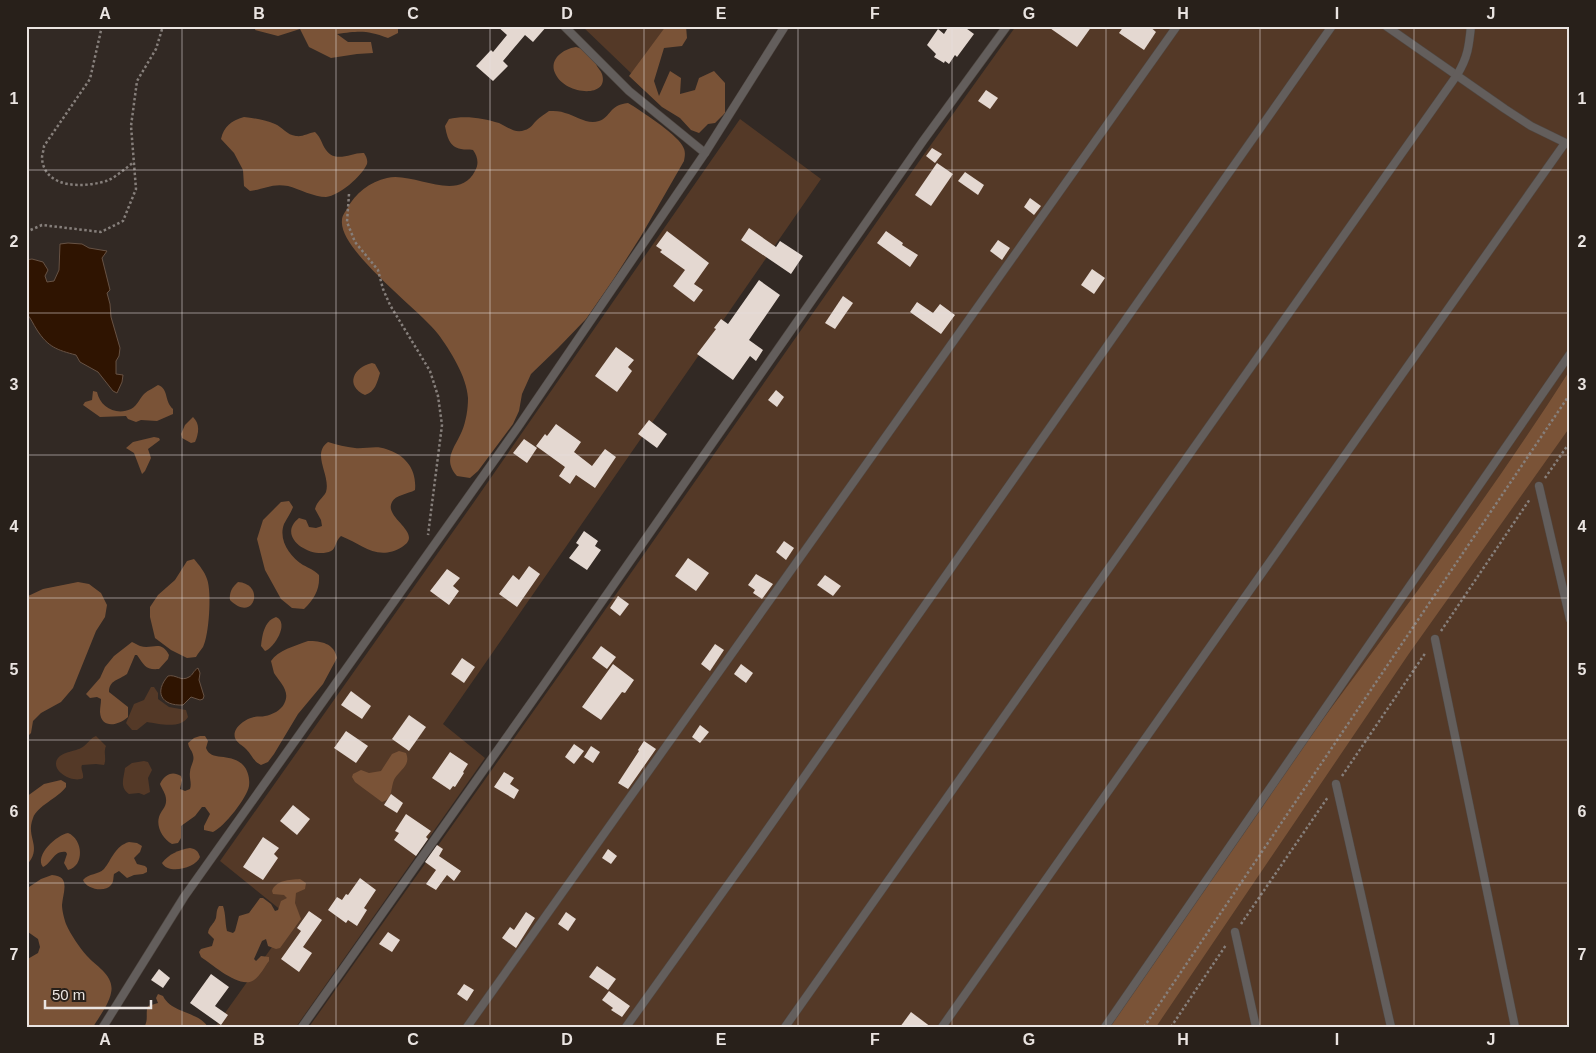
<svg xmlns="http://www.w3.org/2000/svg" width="1596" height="1053" viewBox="0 0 1596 1053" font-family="Arial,sans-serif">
	<rect width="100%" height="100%" fill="#322924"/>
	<!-- green -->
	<g fill="#543927">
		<path d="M582 26H670L633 75Z"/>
		<path d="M1016 26H1570V1027H309L577 650 925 153Z"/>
		<path d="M740 119 821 179 443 724 485 758 296 1027H215L292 919 220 861 474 502Z"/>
		<path d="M151 687H154L158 693V699L169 707 186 710 188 717C181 729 159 724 147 722L137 730H132L126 723 134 704 144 700Z"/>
		<path d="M96 736 106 746C103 753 107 759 104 765L96 764 82 765C80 769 84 773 83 778 75 783 56 774 56 764 56 752 74 752 81 748 87 745 90 738 96 736Z"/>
		<path d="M144 761 148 762 152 770 148 778 150 792 144 795 139 793 129 794C119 787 124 778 125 768L132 763Z"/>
	</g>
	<!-- forest -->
	<g fill="#7a5337">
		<path d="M256 26H398V33L388 38C366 30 360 31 337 34L348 42H371L373 53 357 54 331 58 309 47 300 29 278 36 255 30Z"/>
		<path d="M666 26H686L687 38 682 46 664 48 654 81 659 96 670 71 681 78 680 94 695 90 699 78 714 71 725 83V113L715 123 708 124 699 133 691 130 680 118 662 107 629 76Z"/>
		<path d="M576 47C585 49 591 56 596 64 597 67 601 71 602 74 610 99 564 95 555 73 549 59 563 49 576 47Z"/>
		<path d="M628 103C640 110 676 134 682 145 686 151 685 155 684 161L641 236 613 280 586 319 558 348 531 374 522 394 519 411 513 424 478 471 470 478 457 476C442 459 455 448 462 431 466 421 468 409 468 398 467 377 450 350 438 334 419 309 338 250 342 220 342 216 345 212 347 209 355 193 370 182 387 178 413 171 458 204 475 171 479 164 478 157 473 150 469 149 465 150 461 149 449 147 447 136 445 126L449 119C464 115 484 118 499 123 508 127 515 134 525 130 530 129 533 124 537 120 540 117 545 114 549 111 555 111 560 111 565 113 577 116 587 125 599 121 611 117 609 105 628 103Z"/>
		<path d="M244 117C254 118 265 120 275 124 282 127 287 135 296 136 303 137 308 133 315 132 322 139 321 143 326 150 336 164 352 152 364 153 366 156 368 160 367 164 362 176 339 196 326 197 314 197 299 189 288 186 272 183 265 189 250 191L244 186 243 170 234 153 221 139C224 126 231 121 244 117Z"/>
		<path d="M372 363 375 364 380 373C377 383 375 392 365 395 345 386 353 367 372 363Z"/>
		<path d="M1570 370V427L1408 655 1156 1027H1107C1167 941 1225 853 1287 768 1383 637 1482 508 1570 370Z"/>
		<path d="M158 385C169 389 164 401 173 409V414L157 421 141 420 136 422 128 419 126 416 100 417 83 405 85 402 92 400 93 391 97 392C100 407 116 416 131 409 138 405 139 399 144 394 148 390 154 388 158 385Z"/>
		<path d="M193 417C200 424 199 433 195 442L191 443 182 438 181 434 185 425Z"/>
		<path d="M154 437 159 438 160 440 148 449 151 458 145 471 142 474 134 453 126 448 133 442Z"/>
		<path d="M328 442C337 445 346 447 355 448 365 449 377 445 386 449 406 455 417 470 415 490 408 494 395 495 392 502 383 518 425 533 402 547 377 562 362 544 341 536 335 541 336 549 331 551 312 560 275 537 299 518L306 520 309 527 316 528 322 526 321 520 315 509C317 501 323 498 326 492 331 475 311 454 328 442Z"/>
		<path d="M289 501 293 507C291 513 287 518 284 524 278 540 290 557 303 565 309 568 314 570 319 575 320 590 314 599 304 609L292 608 281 599 265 570 257 539 263 520 281 502Z"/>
		<path d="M194 559C199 565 205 572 207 579 212 592 209 636 203 647 201 650 198 653 196 657L187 658 171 650 155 638 150 617V607L158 595 175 580 187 561Z"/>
		<path d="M78 582 89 584 101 593 107 605 105 617 96 631 73 688 61 702 41 713 33 721 31 733 26 738V597L43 589Z"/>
		<path d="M238 582C266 584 254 624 230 600 229 593 232 587 238 582Z"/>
		<path d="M276 617C290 623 274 648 265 651L261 646C262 636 264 621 276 617Z"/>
		<path d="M308 641C321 641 334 643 337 658L323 684 298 714 274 754 268 762 261 765C253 761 252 755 246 749 242 745 237 743 235 738 232 728 245 719 254 717 258 716 262 717 265 716 272 715 281 710 284 704 291 691 280 683 274 673 273 669 272 665 271 661 278 650 295 646 308 641Z"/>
		<path d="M132 642C135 643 137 645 140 646 152 650 161 639 169 655L168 659 159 669C145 670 145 666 137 655H135L127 674C119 680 109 680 109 692L128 707V717C118 726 101 729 100 712 100 707 101 704 101 699L97 697 90 698 86 694 100 678 105 667 114 656Z"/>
		<path d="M200 736H205L208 741 206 748C211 762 230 752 243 765 248 770 250 779 249 786 247 798 224 827 213 832L204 830V826L210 814 205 807H202L195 816 181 826V838L178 843 172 844C163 839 156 827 159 817 161 810 167 807 166 799 166 794 162 789 160 784 164 775 172 770 181 776L182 780 180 789 185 791 190 789C192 783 189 778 190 772 190 766 195 761 193 755 192 750 189 749 188 743L194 738Z"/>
		<path d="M399 751 406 753C411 765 401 769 395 778 390 786 394 799 382 802L363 788 355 782 352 777 353 774 361 770 369 773 381 771 392 754Z"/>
		<path d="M61 780 66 783V787C58 798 37 806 33 818 25 838 44 847 26 866V797L44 784Z"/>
		<path d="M68 833C83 839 85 866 68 870L64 863 67 854 66 852C54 850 52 863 43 867 34 855 57 835 68 833Z"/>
		<path d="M129 842 137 843 142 846 140 852 134 858 137 864 145 866 147 868V872L143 874 134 875 127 878 119 871 114 874C113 878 114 882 111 885 105 893 86 889 83 880 89 873 98 875 104 869 112 859 115 846 129 842Z"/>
		<path d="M190 848C196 849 198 851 200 857 196 868 168 875 162 863 169 854 178 850 190 848Z"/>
		<path d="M52 875C71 876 63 892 62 905 62 910 64 918 66 924 71 935 79 947 87 956 97 967 115 976 111 993 109 1004 99 1017 93 1027H26V960L38 953 40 947 38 939 28 932 26 928V889L41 879Z"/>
		<path d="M300 879 306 883 305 889 296 893 295 903 301 919 280 948 276 949 268 946 266 939 262 941 254 959 256 961 261 956 269 957V961C265 966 260 976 254 980 241 990 213 965 201 957L199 952 201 949 212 946 214 939 208 933C209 926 214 924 216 918 217 913 216 911 219 906H223C226 915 225 923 227 931L233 933 235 931 239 916 249 913 260 898H263L271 904 275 911 278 910 281 901 287 898 284 895 273 894 272 891C276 880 289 880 300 879Z"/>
		<path d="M158 994 163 996C172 1014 198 1011 208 1027H144C149 1020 145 1013 148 1006L158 1003 156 998Z"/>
	</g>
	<!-- water -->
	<g fill="#2f1401" stroke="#675244">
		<path d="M68 243 82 244 89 248 107 251 102 258 110 290 107 293 110 304 111 317 120 348 119 356 116 361V374L123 375 122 382 117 393 113 391 98 372 80 362 76 355C57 350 48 347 37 330 33 324 31 318 26 313V260L32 259 43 262 48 270 45 276 47 282 54 281 59 270 60 244Z"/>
		<path d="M198 668 200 673 199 680 204 696 203 699 200 700 191 697 183 705C161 706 154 692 168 676 176 674 181 682 189 677 193 675 193 671 198 668Z"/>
	</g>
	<!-- building -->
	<g fill="#e4d8d1">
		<path d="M497 26H547L533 42 525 35 503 61 508 66 493 81 476 66 491 50 493 52 507 35Z"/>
		<path d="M949 26H963L974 34 957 57 955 55 949 64 945 61 944 63 934 57 936 54 927 45 938 29 944 34Z"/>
		<path d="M1047 26H1092L1077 47Z"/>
		<path d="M1124 26H1149L1156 32 1144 50 1119 33Z"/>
		<path d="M986 90 998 98 990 109 978 101Z"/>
		<path d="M932 148 942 154 935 163 926 156Z"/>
		<path d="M937 163 953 174 931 206 915 195Z"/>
		<path d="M965 172 984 185 978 195 958 181Z"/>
		<path d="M1030 198 1041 206 1034 215 1024 207Z"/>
		<path d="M749 228 776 247 780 241 803 256 791 274 741 240Z"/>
		<path d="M667 231 709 263 694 284 703 290 694 302 673 286 685 270 660 252 662 250 656 246Z"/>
		<path d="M886 231 903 243 902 245 918 255 910 267 877 243Z"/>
		<path d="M998 240 1010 248 1002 260 990 251Z"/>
		<path d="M1092 269 1105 278 1094 294 1081 285Z"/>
		<path d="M759 280 780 295 749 340 763 350 756 361 750 356 733 380 697 354 716 329 714 328 721 319 728 324Z"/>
		<path d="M843 296 853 303 835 329 825 323Z"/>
		<path d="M917 302 933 313 940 304 955 315 941 334 910 312Z"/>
		<path d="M616 347 634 360 628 367 632 371 617 392 595 376Z"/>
		<path d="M776 390 784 397 777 407 768 400Z"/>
		<path d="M649 420 667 434 657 448 638 434Z"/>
		<path d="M556 424 581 442 574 452 592 466 605 449 616 457 595 488 576 475 570 484 559 476 565 467 536 446 545 434 547 436Z"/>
		<path d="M524 439 537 448 527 463 513 453Z"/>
		<path d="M584 531 598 541 595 546 601 550 587 570 569 558 579 545 576 543Z"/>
		<path d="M784 541 794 548 786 560 776 552Z"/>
		<path d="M688 558 709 573 696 591 675 576Z"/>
		<path d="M529 566 540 574 517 607 499 594 513 575 519 580Z"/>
		<path d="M447 569 460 578 453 586 459 591 449 605 430 591Z"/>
		<path d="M756 574 773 584 762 599 753 593 755 590 748 585Z"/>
		<path d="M825 575 841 586 833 596 817 585Z"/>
		<path d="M618 596 629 604 620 616 610 608Z"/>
		<path d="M715 644 724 650 710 671 701 664Z"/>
		<path d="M601 646 616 657 607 669 592 658Z"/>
		<path d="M462 658 475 667 464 683 451 674Z"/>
		<path d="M613 664 634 680 625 693 622 692 601 720 582 707Z"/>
		<path d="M741 664 753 673 746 683 734 674Z"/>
		<path d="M351 691 371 706 362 719 341 705Z"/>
		<path d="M409 715 426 727 409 751 392 739Z"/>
		<path d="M700 725 709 732 700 743 692 737Z"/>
		<path d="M346 731 368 746 356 763 334 748Z"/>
		<path d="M644 741 656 749 628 789 618 783 639 751 638 750Z"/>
		<path d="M574 744 584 751 574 764 565 757Z"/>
		<path d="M591 746 600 752 593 763 584 757Z"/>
		<path d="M450 752 468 764 463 772 464 773 455 787 453 786 450 790 432 778Z"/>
		<path d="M504 772 514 778 510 784 519 790 514 799 494 787Z"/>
		<path d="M391 794 403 803 397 813 384 805Z"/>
		<path d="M293 805 310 819 297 835 280 821Z"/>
		<path d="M406 814 431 831 426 837 428 839 416 856 394 840 399 833 395 831Z"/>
		<path d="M263 837 279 848 274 854 278 858 263 880 243 867Z"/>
		<path d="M437 845 443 849 439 856 461 871 454 881 447 875 436 890 426 884 436 870 425 862Z"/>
		<path d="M608 849 617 856 611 864 602 858Z"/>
		<path d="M360 878 376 890 364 908 367 910 357 926 348 920 346 923 328 910 337 897 342 900 346 894 348 895Z"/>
		<path d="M309 911 322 920 303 947 312 953 299 972 281 959 301 931 297 928Z"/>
		<path d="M526 912 535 918 516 948 502 938 510 927 514 930Z"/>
		<path d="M566 912 576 919 568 931 558 924Z"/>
		<path d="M388 932 400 940 392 952 379 944Z"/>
		<path d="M597 966 616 979 608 990 589 977Z"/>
		<path d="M159 969 170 978 163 988 151 980Z"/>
		<path d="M211 974 229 987 215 1006 228 1015 221 1025 190 1003Z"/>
		<path d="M464 984 474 990 467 1001 457 994Z"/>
		<path d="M609 991 630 1006 622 1017 611 1010 613 1008 602 1000Z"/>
		<path d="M911 1012 931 1027H900Z"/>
	</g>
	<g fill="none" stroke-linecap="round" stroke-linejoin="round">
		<!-- service casing -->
		<g stroke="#4f4742" stroke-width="9">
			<g id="service">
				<path d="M564 26 629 91 705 153"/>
				<path d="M1386 26 1505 109 1531 126 1570 145"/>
				<path d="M1539 486 1570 619"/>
				<path d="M1435 639 1515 1027"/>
				<path d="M1336 784 1391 1027"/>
				<path d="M1235 932 1256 1027"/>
				<path d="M103 1027 184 897 518 427 705 153 785 26"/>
				<path d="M302 1027 543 686 923 141 1007 26"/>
				<path d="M467 1027 1177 26"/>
				<path d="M626 1027 755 847 1332 26"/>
				<path d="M785 1027 1457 75C1468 57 1469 46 1471 26"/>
				<path d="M942 1027 1565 143"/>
				<path d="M1105 1027 1570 354"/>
			</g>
		</g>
		<!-- path -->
		<g stroke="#867f7b" stroke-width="2.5" stroke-dasharray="2.5 2.5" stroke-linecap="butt">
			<path d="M102 26 90 79 44 146C44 150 42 154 42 158 44 190 87 188 109 180 117 176 126 168 134 162"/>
			<path d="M349 194 347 222 355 242 378 270 383 289 390 305 430 371 438 396 442 425 428 535"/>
			<path d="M26 232 42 225 101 232 123 221 136 189 131 126 137 81 156 49 163 26"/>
			<path d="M1545 478 1570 442"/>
			<path d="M1441 631 1530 499"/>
			<path d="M1342 776 1426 652"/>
			<path d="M1241 924 1328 797"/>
			<path d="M1144 1027 1570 394"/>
			<path d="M1171 1027 1226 945"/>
		</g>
		<!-- service -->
		<use href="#service" stroke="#635e5c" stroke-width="8"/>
	</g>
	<!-- grid -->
	<path fill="none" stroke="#eae4e1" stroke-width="1" stroke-opacity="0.55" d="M182 26V1027M336 26V1027M490 26V1027M644 26V1027M798 26V1027M952 26V1027M1106 26V1027M1260 26V1027M1414 26V1027M26 170H1570M26 313H1570M26 455H1570M26 598H1570M26 740H1570M26 883H1570"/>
	<!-- border -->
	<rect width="1596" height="1053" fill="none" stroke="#28201a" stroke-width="55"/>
	<!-- scale -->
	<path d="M45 1000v8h106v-8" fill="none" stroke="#eae4e1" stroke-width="2.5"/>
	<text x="52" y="1000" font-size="15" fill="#eae4e1" stroke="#28201a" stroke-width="4" paint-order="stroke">50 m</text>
	<rect x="28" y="28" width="1540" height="998" fill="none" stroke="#eae4e1" stroke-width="2"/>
	<g font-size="16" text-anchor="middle" font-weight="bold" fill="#eae4e1">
		<text x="105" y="19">A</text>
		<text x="259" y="19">B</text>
		<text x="413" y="19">C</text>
		<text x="567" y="19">D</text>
		<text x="721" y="19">E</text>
		<text x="875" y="19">F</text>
		<text x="1029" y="19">G</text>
		<text x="1183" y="19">H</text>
		<text x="1337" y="19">I</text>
		<text x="1491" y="19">J</text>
		<text x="14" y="104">1</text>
		<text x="1582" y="104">1</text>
		<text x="14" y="247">2</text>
		<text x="1582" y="247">2</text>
		<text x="14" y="390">3</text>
		<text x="1582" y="390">3</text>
		<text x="14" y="532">4</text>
		<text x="1582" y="532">4</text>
		<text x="14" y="675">5</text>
		<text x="1582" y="675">5</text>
		<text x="14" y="817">6</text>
		<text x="1582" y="817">6</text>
		<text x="14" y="960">7</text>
		<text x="1582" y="960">7</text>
		<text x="105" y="1045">A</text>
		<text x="259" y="1045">B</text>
		<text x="413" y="1045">C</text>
		<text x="567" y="1045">D</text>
		<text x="721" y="1045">E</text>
		<text x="875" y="1045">F</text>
		<text x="1029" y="1045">G</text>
		<text x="1183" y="1045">H</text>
		<text x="1337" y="1045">I</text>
		<text x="1491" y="1045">J</text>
	</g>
</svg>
